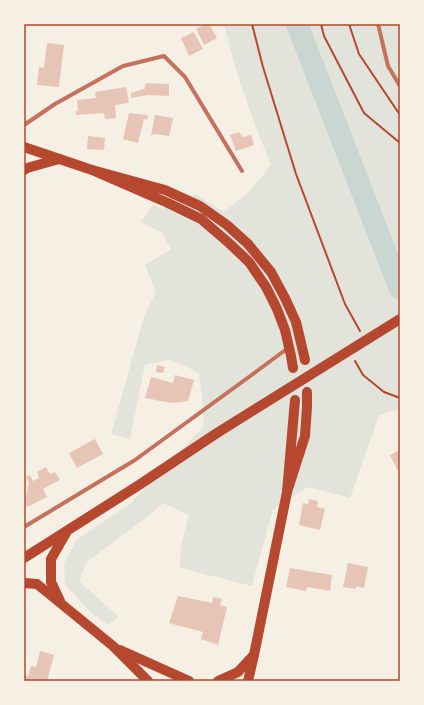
<svg xmlns="http://www.w3.org/2000/svg" width="424" height="705" viewBox="0 0 424 705" font-family="'Alegreya Sans',sans-serif">
	<rect width="100%" height="100%" fill="#f6efe4"/>
	<!-- green -->
	<path fill="#e2e4dc" d="M224 24H400V409L379 415 350 498 308 487 273 509 252 586 180 568 181 546 189 515 163 503 148 516 86 563 79 581 119 617 107 625 86 608 65 584 64 564 76 540 130 504 204 426 202 395 199 373 170 359 145 365 130 439 111 434 143 320 156 291 145 265 171 249 162 233 141 222 153 205 162 208 195 194 224 212 249 192 271 165 255 125 236 70Z"/>
	<g fill="none" stroke-linecap="round" stroke-linejoin="round">
		<!-- river -->
		<path stroke="#c9d6d2" stroke-width="22" d="M297 24 400 289"/>
	</g>
	<!-- building -->
	<g fill="#e6c5b7">
		<path d="M206 24H209L217 38 204 45 196 29Z"/>
		<path d="M194 32 203 49 189 56 181 38Z"/>
		<path d="M47 43 64 45 59 87 37 85 39 67 44 68Z"/>
		<path d="M146 83 169 84V96L148 95 131 98V93L144 89Z"/>
		<path d="M126 87 129 103 115 105 116 118 105 119 104 113 76 115V111H78L77 100 96 98 95 92Z"/>
		<path d="M129 113 148 115 147 120 144 119 138 143 123 139Z"/>
		<path d="M155 115 173 118 169 136 156 134 151 135Z"/>
		<path d="M239 132 242 137 251 135 254 145 236 151 230 135Z"/>
		<path d="M88 136 105 138 104 150 87 149Z"/>
		<path d="M157 365 165 367 163 373 156 372Z"/>
		<path d="M175 375 194 380 188 401 172 403 145 398 151 377 173 383Z"/>
		<path d="M95 439 103 454 77 468 69 453Z"/>
		<path d="M400 450V475L390 455Z"/>
		<path d="M46 467 50 474 55 472 60 480 43 489 47 497 27 507 25 502 29 482 26 477 30 475 33 481 39 478 37 472Z"/>
		<path d="M309 499 318 501 317 507 325 509 320 530 299 525 303 503 308 504Z"/>
		<path d="M348 563 368 567 364 588 356 586V589L343 587Z"/>
		<path d="M290 568 332 575 330 591 307 587 306 591 286 587Z"/>
		<path d="M178 596 212 603 213 597 222 599 220 605 227 607 218 645 201 639 203 632 169 623Z"/>
		<path d="M40 651 54 655 47 681H24V675L28 676 31 666 36 667Z"/>
	</g>
	<g fill="none" stroke-linecap="round" stroke-linejoin="round">
		<!-- path -->
		<g stroke="#b5482f" stroke-width="2">
			<path d="M252 24 263 67 296 174 345 304 360 331"/>
			<path d="M321 24 324 36 364 113 400 143"/>
			<path d="M349 24 359 54 400 115"/>
			<path d="M355 361 363 375 384 392 400 398"/>
		</g>
		<!-- minor -->
		<g stroke="#c5725c" stroke-width="4">
			<path d="M378 24 388 66 400 86"/>
			<path d="M24 125 55 104 123 66 164 56 185 77 242 171"/>
			<path d="M24 527 135 460 257 371 288 348"/>
		</g>
		<!-- primary -->
		<g stroke="#b5482f" stroke-width="10">
			<path d="M24 147 92 170"/>
			<path d="M24 170 27 168 59 159"/>
			<path d="M293 368 291 356 285 330 277 309 266 287 249 262 229 243 201 219 168 203 92 170 165 190 200 206 227 225 248 244 271 272 285 298 296 322 305 360"/>
			<path d="M295 400 287 492 305 436 307 407V392"/>
			<path d="M24 558 139 485 217 433 400 319"/>
			<path d="M24 583 37 584 113 646 148 681"/>
			<path d="M60 601 51 582V559L66 533"/>
			<path d="M120 650 189 681"/>
			<path d="M218 681 238 672 253 656"/>
			<path d="M248 681 254 655 287 492"/>
		</g>
	</g>
	<!-- border -->
	<rect width="424" height="705" fill="none" stroke="#f6efe4" stroke-width="50"/>
	<rect x="25" y="25" width="374" height="655" fill="none" stroke="#b5482f" stroke-width="1.5"/>
</svg>
